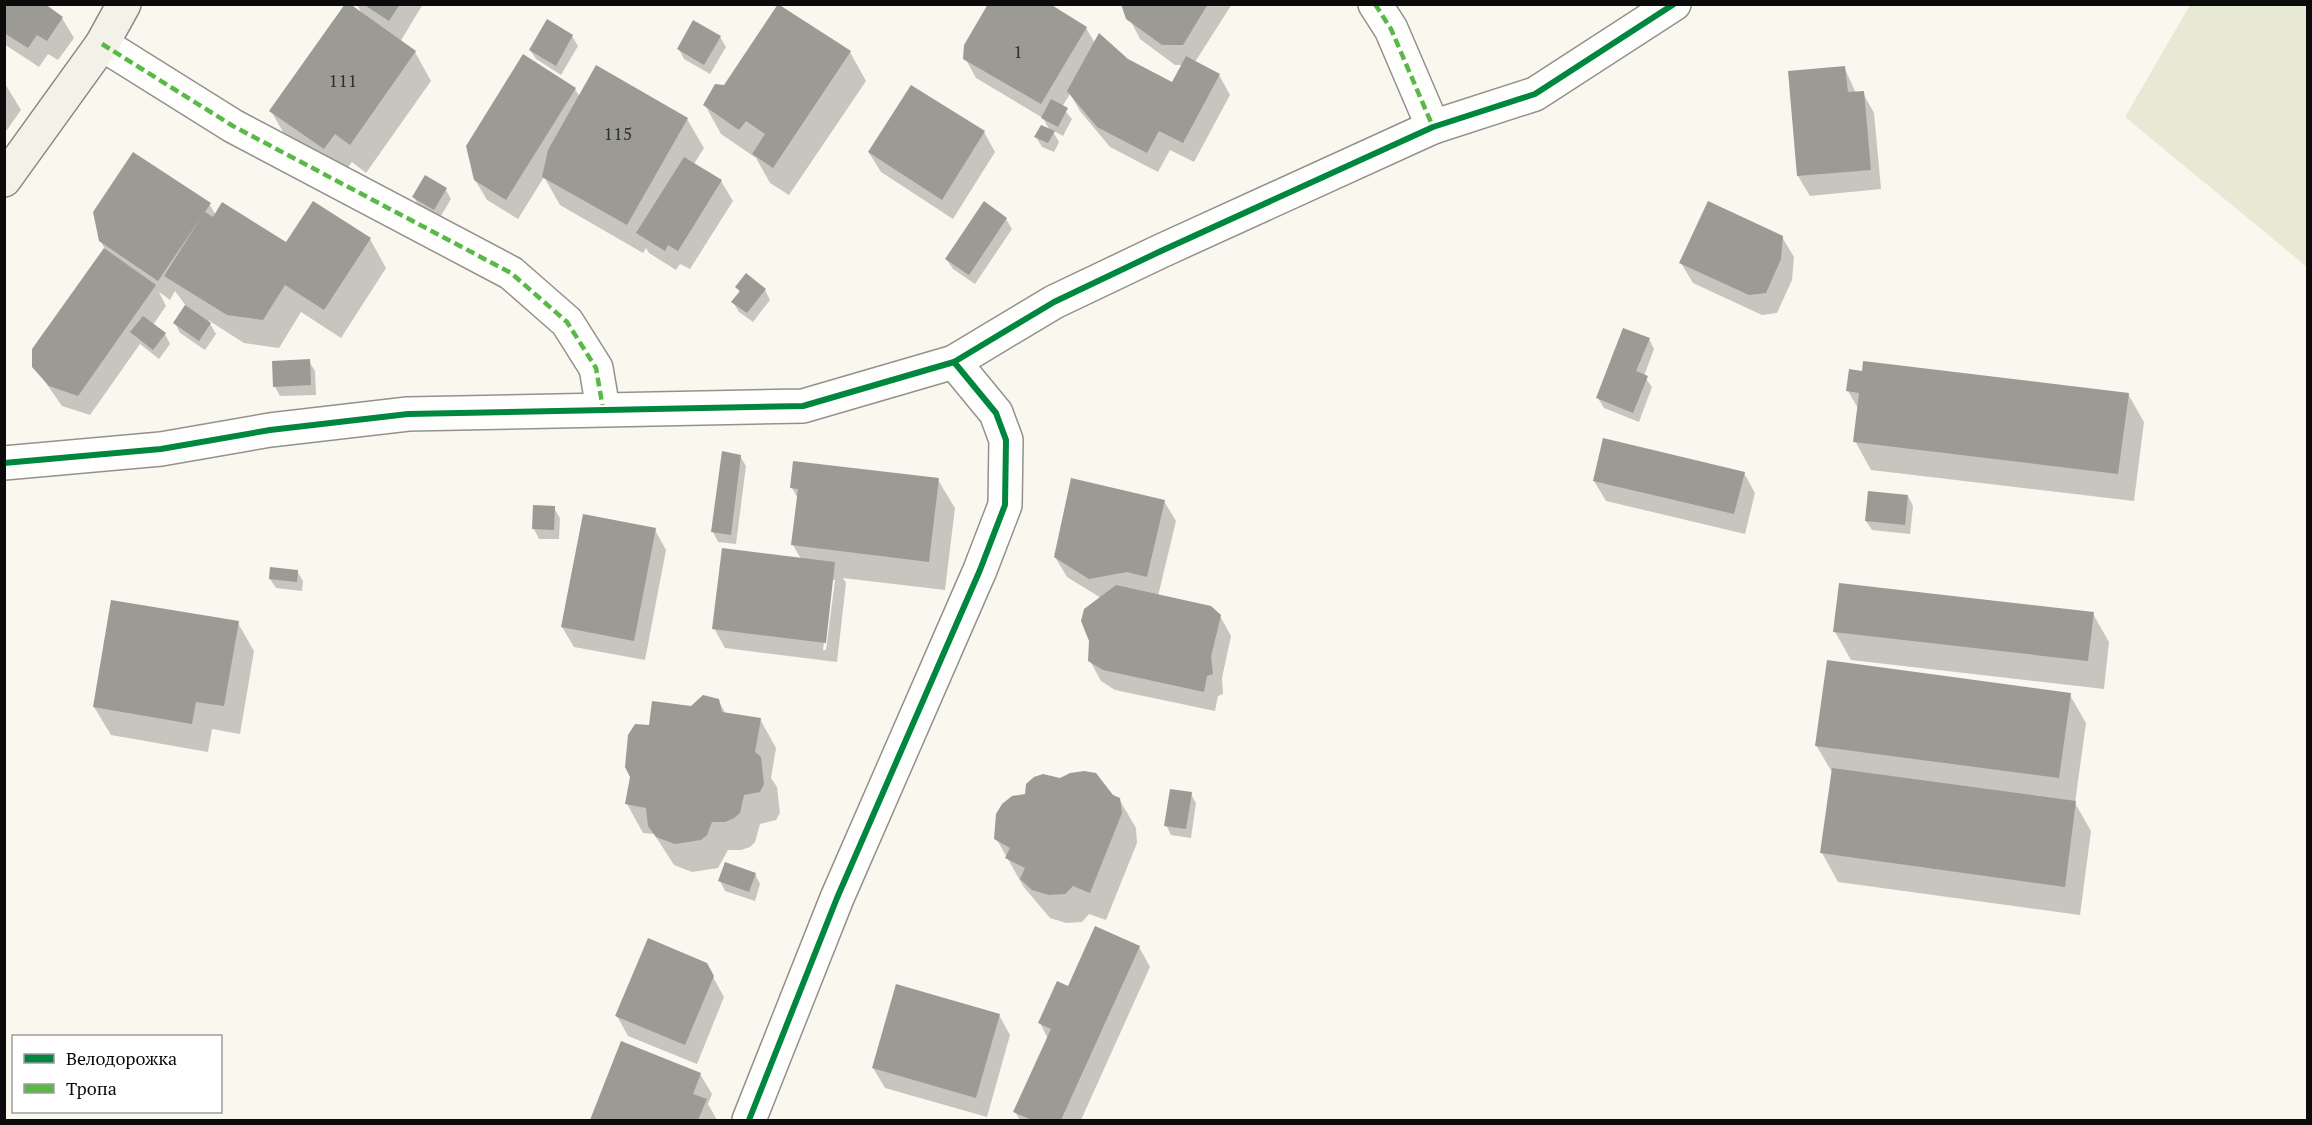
<svg xmlns="http://www.w3.org/2000/svg" width="2312" height="1125" viewBox="0 0 2312 1125" font-family="'PT Serif',serif">
	<rect width="100%" height="100%" fill="#faf7ef"/>
	<!-- cemetery -->
	<path fill="#e7e9d4" d="M2190 5H2307V267L2125 117Z"/>
	<!-- shadow -->
	<g fill="#0003" fill-rule="evenodd">
		<path d="M4 4 62 18 74 38 58 60 48 54 39 67 4 44Z"/>
		<path d="M357 4H423L400 42 415 52 431 81 366 173 352 162 341 177 287 139 271 111 363 16Z"/>
		<path d="M1122 4H1232L1195 62 1219 75 1230 95 1194 162 1170 150 1158 172 1110 147 1080 111 1070 94 1062 107 1072 119 1063 136 1052 130 1059 142 1054 152 1042 147 1036 137 1050 131 1043 118 976 78 965 58 1086 28 1095 43 1173 84 1183 65H1175L1140 39Z"/>
		<path d="M572 36 578 46 561 75 536 59 530 50Z"/>
		<path d="M720 37 726 47 710 74 684 59 679 49Z"/>
		<path d="M850 52 866 81 789 195 770 183 756 158 721 134 705 105 724 87Z"/>
		<path d="M1844 67 1856 93H1863L1874 113 1881 189 1810 196 1798 176Z"/>
		<path d="M4 82 21 110 4 134Z"/>
		<path d="M575 89 580 97 687 119 704 148 694 164 721 181 733 201 690 269 680 264 676 270 649 253 646 248 643 253 560 205 544 177 518 219 487 200 475 180Z"/>
		<path d="M984 132 995 152 953 219 881 172 869 153Z"/>
		<path d="M446 190 451 199 439 219 419 207 414 197Z"/>
		<path d="M209 204 216 215 287 244 370 239 386 268 341 338 301 312 279 348 244 343 208 320 216 334 205 350 180 333 175 323 186 306 175 291 170 300 159 292 166 306 153 325 165 334 170 344 159 359 140 344 90 415 62 406 34 366V350L105 249 100 240Z"/>
		<path d="M1006 219 1012 229 975 284 953 269 947 260Z"/>
		<path d="M1782 237 1794 257 1792 280 1777 313 1762 315 1693 283 1681 263Z"/>
		<path d="M737 287 765 290 770 300 753 322 739 312 733 302 740 293Z"/>
		<path d="M1649 339 1654 349 1644 376 1652 387 1639 422 1604 408 1598 398Z"/>
		<path d="M309 361 315 371 316 395 280 396 275 387Z"/>
		<path d="M1848 391 2128 394 2144 422 2134 501 1871 470 1855 441 1859 410Z"/>
		<path d="M740 456 746 466 736 544 718 542 713 532Z"/>
		<path d="M1744 473 1755 493 1745 534 1606 501 1594 481Z"/>
		<path d="M938 480 955 508 945 590 843 578 846 583 837 662 725 648 714 628 801 559 793 545 798 499 792 488ZM832 580H835L826 650H823Z"/>
		<path d="M1908 496 1913 506 1910 534 1872 530 1866 521Z"/>
		<path d="M1164 501 1176 521 1158 596 1220 616 1231 636 1222 678 1223 694 1218 696 1215 711 1115 690 1101 681 1090 661 1101 598 1067 577 1055 557Z"/>
		<path d="M554 508 560 518 559 539H539L534 529Z"/>
		<path d="M655 530 666 550 645 660 574 647 562 627Z"/>
		<path d="M297 571 303 581 302 591 276 588 270 579Z"/>
		<path d="M2093 614 2109 642 2104 689 1851 660 1835 632Z"/>
		<path d="M238 623 254 651 240 734 212 729 208 752 111 735 94 707Z"/>
		<path d="M2070 695 2086 723 2075 803 2091 831 2080 915 1838 882 1822 853 1833 774 1816 745Z"/>
		<path d="M718 700 726 714 760 719 776 748 771 778 777 787 780 813 776 820 760 824 755 842 750 847 741 850H728L718 868 692 872 674 865 654 834 643 833 627 804 650 727 691 708Z"/>
		<path d="M1191 794 1196 803 1191 838 1171 835 1166 825Z"/>
		<path d="M1112 797 1119 799 1136 828 1137 843 1106 920 1089 914 1082 922 1066 923 1050 918 1023 886 996 838Z"/>
		<path d="M755 874 760 884 755 901 725 891 720 881Z"/>
		<path d="M1139 947 1150 967 1081 1120H1020L1015 1112 1048 1039 1040 1023 1069 988Z"/>
		<path d="M706 964 724 997 697 1064 628 1036 617 1016Z"/>
		<path d="M999 1015 1010 1035 987 1117 885 1088 873 1068Z"/>
		<path d="M622 1043 700 1074 712 1094 708 1104 717 1120H591Z"/>
	</g>
	<!-- building -->
	<g fill="#9c9a95">
		<path d="M4 4H45L63 17 47 41 37 35 28 48 4 33Z"/>
		<path d="M345 4H350L416 51 350 145 335 134 324 149 269 111Z"/>
		<path d="M363 4H400L389 21Z"/>
		<path d="M778 4 851 51 773 168 752 154 765 134 746 121 739 130 703 105 715 84 724 85Z"/>
		<path d="M988 4H1050L1087 27 1041 104 963 59 964 45Z"/>
		<path d="M1121 4H1208L1183 45H1162L1126 19Z"/>
		<path d="M547 19 573 35 556 66 529 50Z"/>
		<path d="M693 20 721 36 704 65 677 49Z"/>
		<path d="M1099 33 1128 59 1172 82 1186 56 1220 74 1183 143 1159 131 1147 153 1097 127 1067 91Z"/>
		<path d="M523 54 576 88 506 200 474 180 466 146Z"/>
		<path d="M596 65 688 118 627 225 542 177 548 150Z"/>
		<path d="M1845 66 1848 92 1864 91 1871 170 1797 176 1788 71Z"/>
		<path d="M911 85 985 131 942 200 868 152Z"/>
		<path d="M1051 99 1068 108 1058 127 1041 118Z"/>
		<path d="M1041 125 1055 131 1048 143 1034 137Z"/>
		<path d="M133 152 211 203 205 212 213 217 222 202 286 242 313 201 371 238 324 310 285 285 263 320 227 315 164 276 202 216 158 281 99 241 93 212Z"/>
		<path d="M684 157 722 180 678 251 668 245 665 251 636 233Z"/>
		<path d="M425 175 447 188 434 210 412 197Z"/>
		<path d="M984 201 1007 218 969 275 945 259Z"/>
		<path d="M1708 201 1783 236 1781 259 1766 293 1749 295 1679 263Z"/>
		<path d="M104 248 156 285 78 396 49 386 32 367V349Z"/>
		<path d="M746 273 766 289 747 313 731 302 740 291 735 287Z"/>
		<path d="M185 305 211 323 199 341 173 323Z"/>
		<path d="M143 316 166 333 153 350 130 332Z"/>
		<path d="M1623 328 1650 338 1636 371 1648 376 1633 413 1596 398Z"/>
		<path d="M310 359 311 385 273 387 272 361Z"/>
		<path d="M1863 361 2129 393 2118 474 1853 442 1859 393 1846 391 1849 369 1862 371Z"/>
		<path d="M1603 438 1745 472 1734 514 1593 481Z"/>
		<path d="M722 451 741 455 731 535 711 532Z"/>
		<path d="M793 461 939 478 929 562 791 545 798 489 790 488Z"/>
		<path d="M1071 478 1165 500 1147 577 1127 572 1089 579 1054 557Z"/>
		<path d="M1868 491 1908 495 1905 525 1865 521Z"/>
		<path d="M533 505 555 506 554 530 532 529Z"/>
		<path d="M583 514 656 528 634 641 561 627Z"/>
		<path d="M722 548 835 562 826 643 712 629Z"/>
		<path d="M270 567 298 570 297 582 269 579Z"/>
		<path d="M1839 583 2094 612 2088 661 1833 632Z"/>
		<path d="M1116 585 1211 606 1221 615 1211 657 1213 674 1207 676 1204 692 1103 670 1088 661 1089 641 1081 621 1084 609Z"/>
		<path d="M111 600 239 621 224 706 196 702 192 724 93 707Z"/>
		<path d="M1827 660 2071 693 2059 778 1815 746Z"/>
		<path d="M703 695 719 699 722 712 761 718 755 752 761 757 764 784 760 792 744 795 740 813 734 818 725 822H712L707 835 701 840 675 844 656 837 648 826 646 808 625 804 630 777 625 767 628 735 635 724 649 725 652 701 691 706Z"/>
		<path d="M1832 768 2076 801 2065 887 1820 853Z"/>
		<path d="M1084 771 1096 773 1113 795 1120 798 1122 813 1090 893 1073 886 1065 894 1049 895 1032 890 1020 879 1025 868 1005 858 1010 848 994 839 996 814 1002 804 1012 796 1025 794 1026 784 1034 777 1043 774 1060 778 1070 773Z"/>
		<path d="M1170 789 1192 792 1186 829 1164 826Z"/>
		<path d="M725 862 756 873 749 892 718 881Z"/>
		<path d="M1095 926 1140 946 1061 1120H1032L1013 1112 1051 1029 1038 1023 1057 981 1068 986Z"/>
		<path d="M648 938 707 963 714 976 685 1045 615 1016Z"/>
		<path d="M896 984 1000 1014 976 1098 872 1068Z"/>
		<path d="M621 1041 701 1073 693 1094 707 1099 698 1120H590Z"/>
	</g>
	<g fill="none" stroke-linecap="round" stroke-linejoin="round">
		<!-- street casing -->
		<g stroke="#93918e" stroke-width="36">
			<g id="street">
				<path d="M1375 4 1391 29 1433 127"/>
				<path d="M102 44 233 126 511 273 567 322 596 368 603 409"/>
				<path d="M4 463 161 449 270 430 408 414 803 406 954 362 1054 302 1161 251 1433 127 1535 94 1674 4"/>
				<path d="M749 1120 837 898 980 570 1005 505 1006 440 996 413 954 362"/>
			</g>
		</g>
		<!-- secondary casing -->
		<g stroke="#898884" stroke-width="36">
			<path id="secondary" d="M4 180 102 44 124 4"/>
		</g>
		<!-- street -->
		<use href="#street" stroke="#fefefd" stroke-width="33"/>
		<!-- secondary -->
		<use href="#secondary" stroke="#f4f1e8" stroke-width="33"/>
		<!-- quiet -->
		<g stroke="#58b947" stroke-width="4.5" stroke-dasharray="9 4.5" stroke-linecap="butt">
			<path d="M1375 4 1391 29 1433 127"/>
			<path d="M102 44 233 126 511 273 567 322 596 368 603 409"/>
		</g>
		<!-- cycleway casing -->
		<g stroke="#fff" stroke-width="10">
			<g id="cycleway">
				<path d="M4 463 161 449 270 430 408 414 803 406 954 362 1054 302 1161 251 1433 127 1535 94 1674 4"/>
				<path d="M749 1120 837 898 980 570 1005 505 1006 440 996 413 954 362"/>
			</g>
		</g>
		<!-- cycleway -->
		<use href="#cycleway" stroke="#00873e" stroke-width="6"/>
	</g>
	<g text-anchor="middle" stroke-width="6" stroke-linejoin="round" paint-order="stroke">
		<!-- number labels -->
		<g font-size="18" fill="#2f2f2e">
			<text x="1018" y="58">1</text>
			<text x="343" y="87">111</text>
			<text x="618" y="140">115</text>
		</g>
	</g>
	<!-- border -->
	<rect width="2312" height="1125" fill="none" stroke="#0b0b0b" stroke-width="12"/>
	<!-- legend -->
	<rect x="12" y="1035" width="210" height="78" fill="#ffffff" stroke="#9d9d9d" stroke-width="1.5"/>
	<rect x="24" y="1054" width="30" height="9" fill="#00873e" stroke="#9d9d9d" stroke-width="1.5"/>
	<text x="66" y="1065" font-size="18" fill="#0b0b0b">Велодорожка</text>
	<rect x="24" y="1084" width="30" height="9" fill="#58b947" stroke="#9d9d9d" stroke-width="1.5"/>
	<text x="66" y="1095" font-size="18" fill="#0b0b0b">Тропа</text>
</svg>
